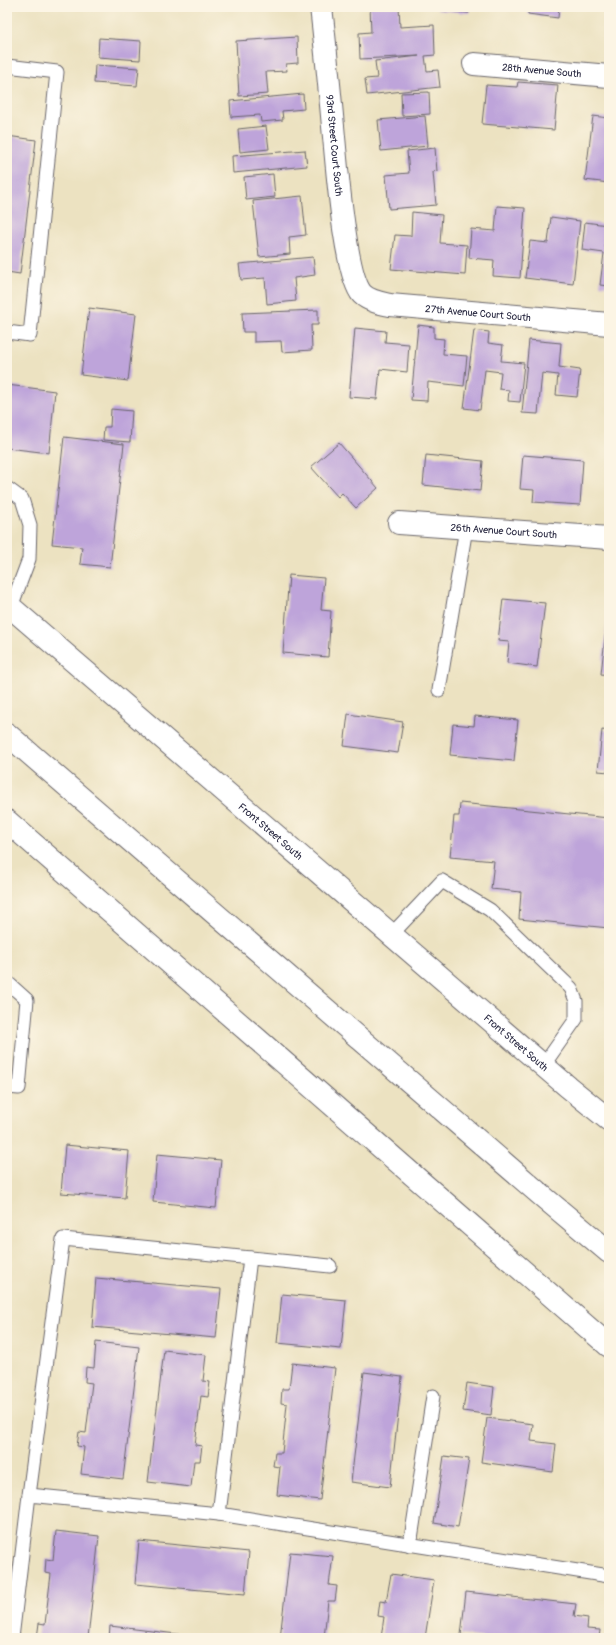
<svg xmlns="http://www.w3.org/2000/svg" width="616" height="1645" viewBox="0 0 616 1645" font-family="Pangolin,sans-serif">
	<rect width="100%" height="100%" fill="#fcf5e5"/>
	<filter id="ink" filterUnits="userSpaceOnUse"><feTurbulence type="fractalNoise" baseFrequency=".025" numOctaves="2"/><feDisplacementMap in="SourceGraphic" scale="8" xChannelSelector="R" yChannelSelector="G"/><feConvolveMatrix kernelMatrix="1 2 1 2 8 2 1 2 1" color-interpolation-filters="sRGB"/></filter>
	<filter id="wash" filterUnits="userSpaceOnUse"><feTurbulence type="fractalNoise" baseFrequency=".012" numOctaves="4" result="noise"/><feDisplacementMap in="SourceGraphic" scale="16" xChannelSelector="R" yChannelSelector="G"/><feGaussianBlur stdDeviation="0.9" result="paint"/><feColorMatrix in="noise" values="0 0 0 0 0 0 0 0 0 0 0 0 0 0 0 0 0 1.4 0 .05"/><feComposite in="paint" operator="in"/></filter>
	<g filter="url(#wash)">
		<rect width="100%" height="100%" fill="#ece2c1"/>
		<g id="blocks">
			<!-- building -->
			<g fill="#bea4da">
				<path d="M370 7H399L400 27 434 25 435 55 425 56 427 71 438 70 440 87 367 95 365 79 377 78 375 61 419 56 360 59 359 33 371 32Z"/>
				<path d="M438 7H490L489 10 470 8 469 13 437 10Z"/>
				<path d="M504 7H559L558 18 528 14V11Z"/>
				<path d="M608 7H609V27L606 26Z"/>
				<path d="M297 37 298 63 286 64 287 71 266 72 268 94 239 96 236 41Z"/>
				<path d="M99 38 141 41 140 60 98 57Z"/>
				<path d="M95 65 139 68 137 86 94 83Z"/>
				<path d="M518 82 558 85 554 130 482 124 486 85 517 87Z"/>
				<path d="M429 92 430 114 402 116 401 93Z"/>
				<path d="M303 94 304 109 282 111 283 120 261 122 260 115 231 117 230 101Z"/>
				<path d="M425 116 428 146 381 151 378 120Z"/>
				<path d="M593 116 609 118V183L585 180Z"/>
				<path d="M266 126 269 149 240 152 238 129Z"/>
				<path d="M7 136 36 140 20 274 7 272Z"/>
				<path d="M435 148 437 171 433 172 436 205 389 209 386 175 409 173 407 151Z"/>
				<path d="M305 150 307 166 233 173 232 156Z"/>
				<path d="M273 174 275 197 246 200 244 177Z"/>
				<path d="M302 196 306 235 289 237 290 254 259 257 253 201Z"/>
				<path d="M497 206 525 208 520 278 493 276 494 260 469 258 471 229 495 231Z"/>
				<path d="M412 212 442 215 440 243 467 245 465 275 391 269 395 235 411 236Z"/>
				<path d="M551 217 580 221 573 284 525 278 530 241 548 243Z"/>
				<path d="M585 222 607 225 605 247H609V286L600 285 604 253 582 250Z"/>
				<path d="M313 257 315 275 294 278 296 301 267 304 265 278 241 280 239 264Z"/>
				<path d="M89 308 136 314 128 381 81 375Z"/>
				<path d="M318 310V325H311L312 350 282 352 281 341 254 342V332H243L242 313Z"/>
				<path d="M418 325 434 327V338L444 339 443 354 467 356 464 386 428 382 427 401 411 400Z"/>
				<path d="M355 328 386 331 385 342 409 344 407 372 380 369 377 399 349 397Z"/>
				<path d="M474 330 489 332 488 343 503 345 501 361 524 363 520 402 508 401 509 390 499 389 501 372 485 370 480 410 464 408Z"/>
				<path d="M529 340 561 343 559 367 580 370 577 397 556 395 558 375 542 373 538 414 522 413Z"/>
				<path d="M7 385 55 391 49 453 7 448Z"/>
				<path d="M111 409 132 411 130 442 103 440 104 427H110Z"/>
				<path d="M64 437 124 444 110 567 80 564 82 547 52 544Z"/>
				<path d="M339 443 378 488 356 508 342 493 338 497 311 467Z"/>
				<path d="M426 455 483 461 480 491 423 485Z"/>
				<path d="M523 455 583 460 580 505 533 502 534 490 520 489Z"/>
				<path d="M289 575 324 578 321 610 331 611 328 657 283 653Z"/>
				<path d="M503 599 545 603 537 667 507 663 509 642 498 641Z"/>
				<path d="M608 611 609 612V675L601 674Z"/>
				<path d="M348 714 403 722 398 753 344 746Z"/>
				<path d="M475 716 518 720 514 761 450 755 453 724 474 726Z"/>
				<path d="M602 730 609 731V772L598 771Z"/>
				<path d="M460 803 609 818V928L519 919 521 892 491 889 494 861 450 857 454 816H459Z"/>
				<path d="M65 1145 129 1151 125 1198 61 1193Z"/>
				<path d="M157 1154 221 1160 216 1208 153 1202Z"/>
				<path d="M96 1278 221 1289 216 1338 92 1327Z"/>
				<path d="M282 1294 346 1300 341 1349 277 1343Z"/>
				<path d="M96 1342 139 1347 123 1479 81 1474 84 1447 77 1446 79 1432 86 1433 92 1383 85 1382 86 1367 94 1368Z"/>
				<path d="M164 1350 206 1355 203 1381 210 1382 208 1397 201 1396 195 1445 202 1446 200 1461H194L191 1487 148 1482Z"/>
				<path d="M292 1363 335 1368 320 1500 277 1495 280 1467 273 1466 275 1453H282L287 1404 281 1403 282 1389H289Z"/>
				<path d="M364 1372 402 1377 390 1487 351 1482Z"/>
				<path d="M467 1383 494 1387 491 1415 463 1411Z"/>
				<path d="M487 1418 533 1424 531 1441 556 1444 553 1472 481 1462Z"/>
				<path d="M444 1456 469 1459 458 1527 434 1523Z"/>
				<path d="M56 1531 99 1536 88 1638H37L39 1623 45 1624 51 1574 45 1573 46 1559 53 1560Z"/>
				<path d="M139 1541 249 1552 245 1594 135 1584Z"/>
				<path d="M290 1552 333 1556 329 1585 337 1586 335 1601H328L324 1638H280Z"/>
				<path d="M391 1574 434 1580 425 1638H381L384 1617 378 1616 380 1601 386 1602Z"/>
				<path d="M466 1592 576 1604 574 1616 588 1618 587 1629 600 1630 599 1638H486L461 1635Z"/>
				<path d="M110 1626 202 1637V1638H109Z"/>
			</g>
		</g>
	</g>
	<g filter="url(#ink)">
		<use href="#blocks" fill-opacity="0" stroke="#69656a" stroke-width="1"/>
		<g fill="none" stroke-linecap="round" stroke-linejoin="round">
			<!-- lane casing -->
			<g stroke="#69656a" stroke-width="15">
				<g id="lane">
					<path d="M7 66 57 72 30 335 7 332"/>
					<path d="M7 488 22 499 30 525 29 559 11 607"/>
					<path d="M439 690 466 528"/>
					<path d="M391 935 442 881 490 910 571 988 576 1001V1019L543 1066"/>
					<path d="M7 982 27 1000 19 1088 7 1087"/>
					<path d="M29 1495 219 1514 609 1576"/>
					<path d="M219 1514 250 1258"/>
					<path d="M410 1545 433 1396"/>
					<path d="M12 1638 29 1495 63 1239 330 1266"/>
				</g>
			</g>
			<!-- street casing -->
			<g stroke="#69656a" stroke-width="24">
				<g id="street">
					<path id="s1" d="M321 7C326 50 330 94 334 137 337 167 345 275 362 294 369 301 381 303 390 305L609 324"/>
					<path id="s2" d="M474 64 609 76"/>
					<path id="s3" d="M399 523 609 538"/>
					<path id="s4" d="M7 604 567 1086 609 1120"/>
				</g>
			</g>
			<!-- highway casing -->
			<g stroke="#69656a" stroke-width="24">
				<g id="highway">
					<path d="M7 734 541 1195 609 1252"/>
					<path d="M7 821 609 1346"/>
				</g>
			</g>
			<!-- lane -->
			<use href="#lane" stroke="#fff" stroke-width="13"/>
			<!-- street -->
			<use href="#street" stroke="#fff" stroke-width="22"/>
			<!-- highway -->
			<use href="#highway" stroke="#fff" stroke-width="22"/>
		</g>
	</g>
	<g text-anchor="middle" stroke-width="4" stroke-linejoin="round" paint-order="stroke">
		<!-- street labels -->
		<g font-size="10" fill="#22223b" stroke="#fcf5e5">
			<text dy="4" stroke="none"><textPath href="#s2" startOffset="68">28th Avenue South</textPath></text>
			<text dy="4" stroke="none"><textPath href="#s1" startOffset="139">93rd Street Court South</textPath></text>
			<text dy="4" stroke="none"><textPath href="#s1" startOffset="410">27th Avenue Court South</textPath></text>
			<text dy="4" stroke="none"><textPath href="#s3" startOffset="105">26th Avenue Court South</textPath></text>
			<text dy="4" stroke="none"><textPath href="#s4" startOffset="348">Front Street South</textPath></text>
			<text dy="4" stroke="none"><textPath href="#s4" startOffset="672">Front Street South</textPath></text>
		</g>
	</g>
	<!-- margin -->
	<rect width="616" height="1645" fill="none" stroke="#fcf5e5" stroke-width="24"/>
</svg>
